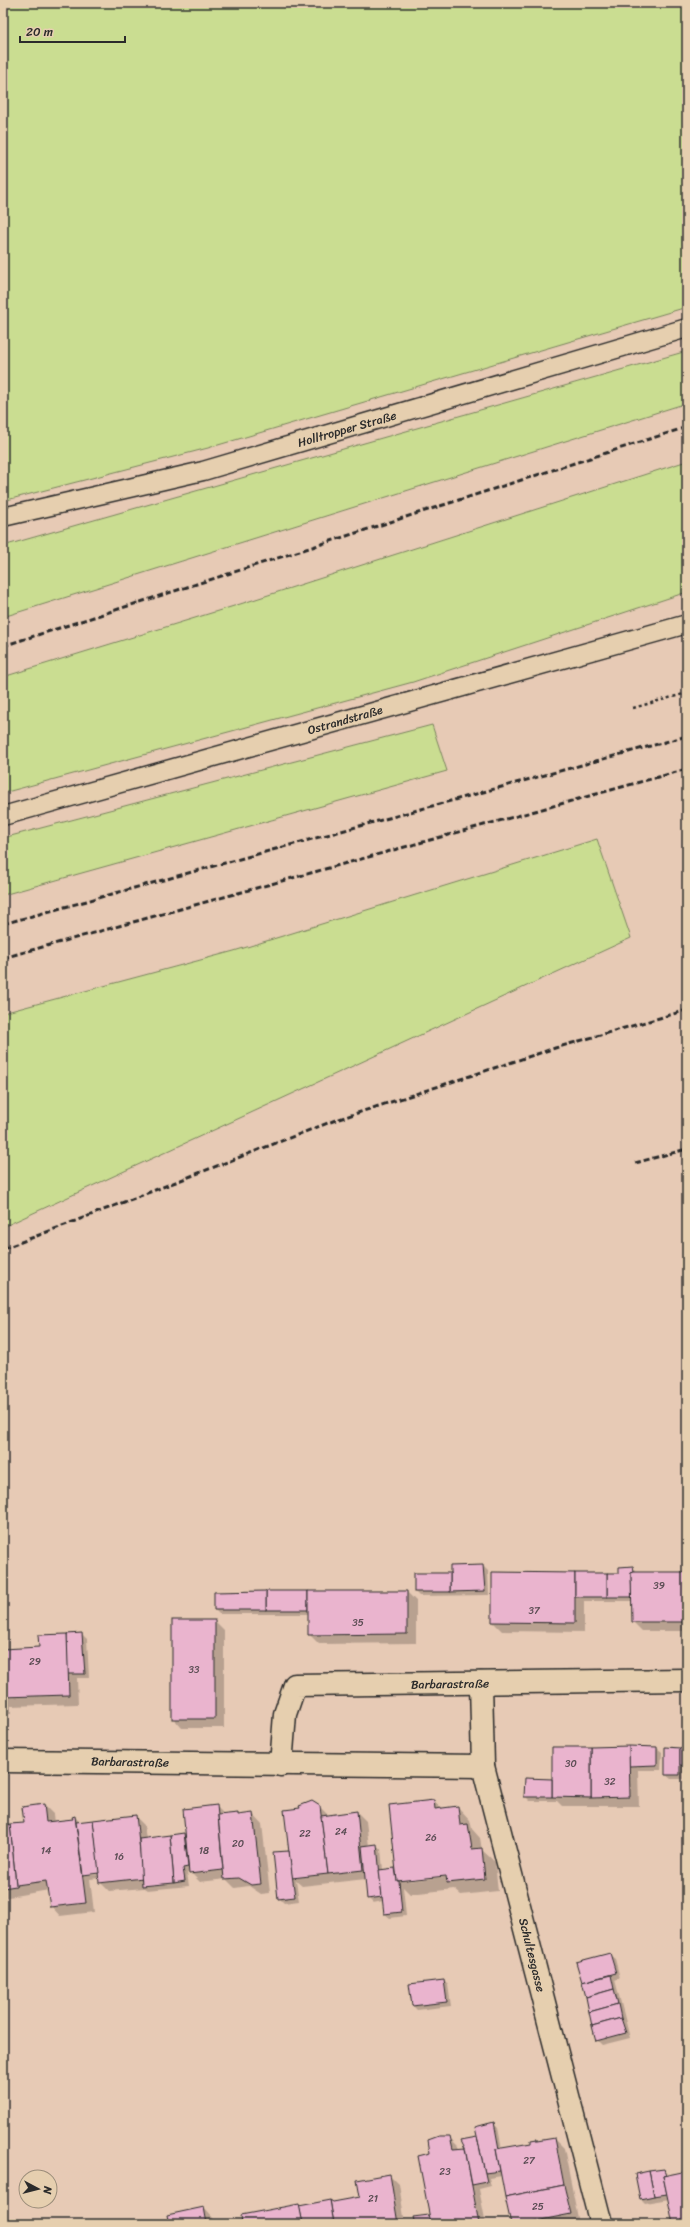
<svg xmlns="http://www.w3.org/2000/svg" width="690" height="2227" viewBox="0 0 690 2227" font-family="Sriracha,sans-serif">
	<rect width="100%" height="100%" fill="#e7cab5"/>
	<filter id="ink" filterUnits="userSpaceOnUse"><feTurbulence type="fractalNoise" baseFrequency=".025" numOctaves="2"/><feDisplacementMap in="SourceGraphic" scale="8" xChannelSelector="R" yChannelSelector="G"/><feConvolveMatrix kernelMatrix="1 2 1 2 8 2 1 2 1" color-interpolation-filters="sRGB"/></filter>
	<g filter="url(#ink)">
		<!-- green -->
		<g fill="#cadd91" stroke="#7a845e">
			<path d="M3 3H687V307L208 448 3 501Z"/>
			<path d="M687 351V403L3 617V546Z"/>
			<path d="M687 461V592L413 682 3 793V677L234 606Z"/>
			<path d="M432 725 447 771 3 895V838Z"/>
			<path d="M597 839 631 938 3 1227V1013L234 951Z"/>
		</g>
		<!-- shadow -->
		<g fill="#0003" fill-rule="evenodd">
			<path d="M483 1566 488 1571 489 1595 419 1596 415 1592 451 1574Z"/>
			<path d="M633 1567 638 1574 687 1573V1631H642L633 1622 632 1601H584V1632L502 1631 493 1622Z"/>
			<path d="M407 1592 416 1601V1643L319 1644 309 1634V1614H219L215 1610Z"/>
			<path d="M215 1621 224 1630V1728H182L173 1718Z"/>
			<path d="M82 1634 87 1639 89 1678H77L78 1704 11 1706V1713H3V1636L8 1641V1650L40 1648Z"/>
			<path d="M657 1748 662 1752 661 1770H638L639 1806H562L557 1801H530L525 1796 553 1780Z"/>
			<path d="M687 1749V1770L684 1769V1779H671L666 1775Z"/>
			<path d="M434 1801 442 1809 458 1807 470 1820 472 1829 480 1838 482 1850 495 1862 498 1891 461 1895 454 1889 410 1894 403 1887 406 1916 390 1918 385 1914 383 1901 373 1903 368 1898 366 1879 302 1886 296 1881 299 1901 284 1903 279 1898 290 1852 320 1807 329 1816 357 1812 366 1821 369 1846 376 1845 381 1849 383 1870 396 1869ZM451 1874 452 1876 407 1881V1879Z"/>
			<path d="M44 1805 53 1814 54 1823 74 1820 75 1817 80 1822 135 1816 144 1825 146 1839 184 1835 187 1837 216 1806 226 1816 253 1814 262 1824 270 1893 261 1894 249 1886 235 1888 226 1879 200 1882 190 1872 187 1873 189 1886 147 1890 144 1888 109 1891 100 1882V1878L90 1879 94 1912 60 1916 51 1906 49 1890 3 1898V1826L25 1824ZM103 1872V1874L90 1875V1873Z"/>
			<path d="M610 1955 615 1959 620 1978 615 1980 630 2038 602 2045 597 2040 577 1963Z"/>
			<path d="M444 1981 448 1985 451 2006 417 2010 413 2006Z"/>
			<path d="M493 2123 498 2128 502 2149 532 2144 537 2140 539 2142 555 2139 564 2148 579 2223 512 2224 502 2176 489 2178 491 2186 479 2189 486 2224H416L429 2216 430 2218 431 2154 449 2137 458 2146 459 2150H466L462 2140 478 2138Z"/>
			<path d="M664 2170 669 2176 687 2172V2224H674L669 2199 645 2203 641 2199Z"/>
			<path d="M390 2175 399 2184 405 2224H243L300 2207 361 2198Z"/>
			<path d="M204 2208 213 2218 214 2224H170Z"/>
		</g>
		<!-- building -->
		<g fill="#eab4ce" stroke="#2b2b2b">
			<path d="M483 1565 485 1591 450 1592V1566Z"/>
			<path d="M633 1566 634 1572 631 1573 632 1597H607V1573H619V1567Z"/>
			<path d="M492 1572 575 1573V1623L492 1622Z"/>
			<path d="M634 1572H687V1622H632L631 1573Z"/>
			<rect x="414" y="1573" width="36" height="19"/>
			<rect x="575" y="1573" width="32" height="24"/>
			<rect x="266" y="1591" width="42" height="19"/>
			<path d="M266 1591V1610H214V1592Z"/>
			<path d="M308 1591H407V1634L308 1635Z"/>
			<rect x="172" y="1620" width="43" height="99"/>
			<path d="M82 1633 85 1674H67V1634Z"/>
			<path d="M67 1634 69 1695 3 1697V1649L39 1647 38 1635Z"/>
			<path d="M629 1746 657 1747V1765L629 1766Z"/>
			<path d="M629 1746 630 1797 591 1798V1747Z"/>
			<path d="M552 1747H591V1798L552 1797Z"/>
			<path d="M665 1747 680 1748V1775H665Z"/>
			<path d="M680 1748H687V1766L680 1765Z"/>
			<path d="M525 1778 552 1779V1797H524Z"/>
			<path d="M434 1800 435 1809 458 1806 460 1825 468 1824 472 1849 482 1848 485 1879 447 1883 446 1876 397 1881 389 1805Z"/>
			<path d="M312 1801 320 1806 328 1874 292 1878 284 1810 300 1808 299 1806Z"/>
			<path d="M44 1804 46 1822 73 1819 72 1817 75 1816 86 1903 50 1907 46 1881 16 1885 10 1824 24 1823 22 1807Z"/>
			<path d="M217 1805 223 1870 189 1874 183 1809Z"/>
			<path d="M357 1811 363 1870 328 1874 321 1816Z"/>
			<path d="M238 1813V1815L253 1813 261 1884 251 1885 239 1878 224 1879 218 1815Z"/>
			<path d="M136 1815 143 1878 99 1883 93 1820Z"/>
			<path d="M93 1820 99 1873 83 1875 76 1822Z"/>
			<path d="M10 1824 16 1885V1886L3 1888V1825Z"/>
			<path d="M184 1833 188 1867 183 1868 185 1881 174 1883 170 1835Z"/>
			<path d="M170 1835 174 1883 142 1886 139 1839Z"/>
			<path d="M377 1844 382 1897 367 1899 362 1846Z"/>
			<path d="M289 1851 295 1897 278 1899 273 1852Z"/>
			<path d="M395 1868 397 1881H399L402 1912 384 1914 379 1870Z"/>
			<path d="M610 1953 616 1973 582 1982 576 1962Z"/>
			<path d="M611 1975 614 1989 586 1997 582 1982Z"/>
			<path d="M444 1980 447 2002 412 2006 409 1984Z"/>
			<path d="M614 1989 618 2004 589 2012 586 1997Z"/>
			<path d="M618 2004 621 2018 592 2026 589 2012Z"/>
			<path d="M621 2018 626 2033 596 2041 592 2026Z"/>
			<path d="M494 2122 499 2149H496L500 2171 485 2173 475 2127Z"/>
			<path d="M439 2136H450L453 2149 465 2148 479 2224H431L418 2156 430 2153 428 2140Z"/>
			<path d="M477 2137 487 2182 472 2185 465 2148 461 2140Z"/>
			<path d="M555 2138 564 2185 505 2197 496 2149 531 2143V2140L537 2139V2141Z"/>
			<path d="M664 2169 666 2175 663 2176 667 2194 654 2196 649 2171Z"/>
			<path d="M649 2171 654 2196 640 2199 635 2174Z"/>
			<path d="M687 2171V2222L673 2224 663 2176Z"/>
			<path d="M390 2174 398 2224H334L330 2200 333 2202 360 2197 357 2180Z"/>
			<path d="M564 2185 571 2214 521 2224H511L505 2197Z"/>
			<path d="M330 2200 334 2224H303L299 2206Z"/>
			<path d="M299 2204 303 2224H242L241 2215Z"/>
			<path d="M204 2207 207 2224H169L167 2215Z"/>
			<path d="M429 2215 431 2224H415L413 2217Z"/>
		</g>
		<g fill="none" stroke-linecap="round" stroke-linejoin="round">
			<!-- lane casing -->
			<g stroke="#2b2b2b" stroke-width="21">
				<g id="lane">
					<path d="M3 517 203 471 687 328"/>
					<path d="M3 816 687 624"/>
				</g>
			</g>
			<!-- street casing -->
			<g stroke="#2b2b2b" stroke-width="25">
				<g id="street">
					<path d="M481 1683 483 1766 601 2224"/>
					<path d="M3 1761 483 1766"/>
					<path d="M281 1765 285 1714 295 1685 687 1680"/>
				</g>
			</g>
			<!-- path -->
			<path stroke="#2b2b2b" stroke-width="2.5" stroke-dasharray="3 3" stroke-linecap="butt" d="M633 708 687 693"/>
			<!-- lane -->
			<use href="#lane" stroke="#e6cfaf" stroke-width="18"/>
			<!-- street -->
			<use href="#street" stroke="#e6cfaf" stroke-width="22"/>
			<!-- rail -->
			<g stroke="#2b2b2b" stroke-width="3" stroke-dasharray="6 3" stroke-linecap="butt">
				<path d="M3 646 687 427"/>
				<path d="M3 924 687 736"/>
				<path d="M3 958 687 769"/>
				<path d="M635 1163 687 1149"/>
				<path d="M3 1249 333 1121 555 1048 687 1010"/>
			</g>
		</g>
	</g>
	<g text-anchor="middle" stroke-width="3" stroke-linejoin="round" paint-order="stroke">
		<!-- number labels -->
		<g font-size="10" fill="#5b4d54">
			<text x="659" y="1589">39</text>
			<text x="534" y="1614">37</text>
			<text x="358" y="1626">35</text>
			<text x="35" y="1665">29</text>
			<text x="194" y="1673">33</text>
			<text x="571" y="1767">30</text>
			<text x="610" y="1785">32</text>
			<text x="341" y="1835">24</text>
			<text x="305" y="1837">22</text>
			<text x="431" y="1841">26</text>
			<text x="238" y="1847">20</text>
			<text x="46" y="1854">14</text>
			<text x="204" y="1854">18</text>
			<text x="119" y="1860">16</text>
			<text x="529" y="2164">27</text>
			<text x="445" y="2175">23</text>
			<text x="373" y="2202">21</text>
			<text x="538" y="2210">25</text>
		</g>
		<!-- street labels -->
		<g font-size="12" fill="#2b2b2b" stroke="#e6cfaf">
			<text transform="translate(347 429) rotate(-16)" y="4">Holltropper Straße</text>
			<text transform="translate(345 720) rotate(-16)" y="4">Ostrandstraße</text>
			<text transform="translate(450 1684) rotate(-1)" y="4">Barbarastraße</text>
			<text transform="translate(130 1762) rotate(1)" y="4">Barbarastraße</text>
			<text transform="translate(532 1955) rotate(76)" y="4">Schultesgasse</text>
		</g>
	</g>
	<!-- margin -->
	<rect width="690" height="2227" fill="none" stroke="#e6cfaf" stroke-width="16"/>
	<rect x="8" y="8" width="674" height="2211" fill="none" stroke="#2b2b2b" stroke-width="1.5" filter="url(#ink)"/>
	<!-- north arrow -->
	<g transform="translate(38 2189) rotate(97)"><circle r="19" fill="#e6cfaf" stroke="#9b8d7a"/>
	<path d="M0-3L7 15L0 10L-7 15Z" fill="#2b2b2b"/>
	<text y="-6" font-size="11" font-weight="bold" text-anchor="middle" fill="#2b2b2b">N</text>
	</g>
	<!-- scale -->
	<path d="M20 36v6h105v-6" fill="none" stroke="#2b2b2b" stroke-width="2"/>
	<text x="26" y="36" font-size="12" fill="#2b2b2b" stroke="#e6cfaf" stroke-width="3" paint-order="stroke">20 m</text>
</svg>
